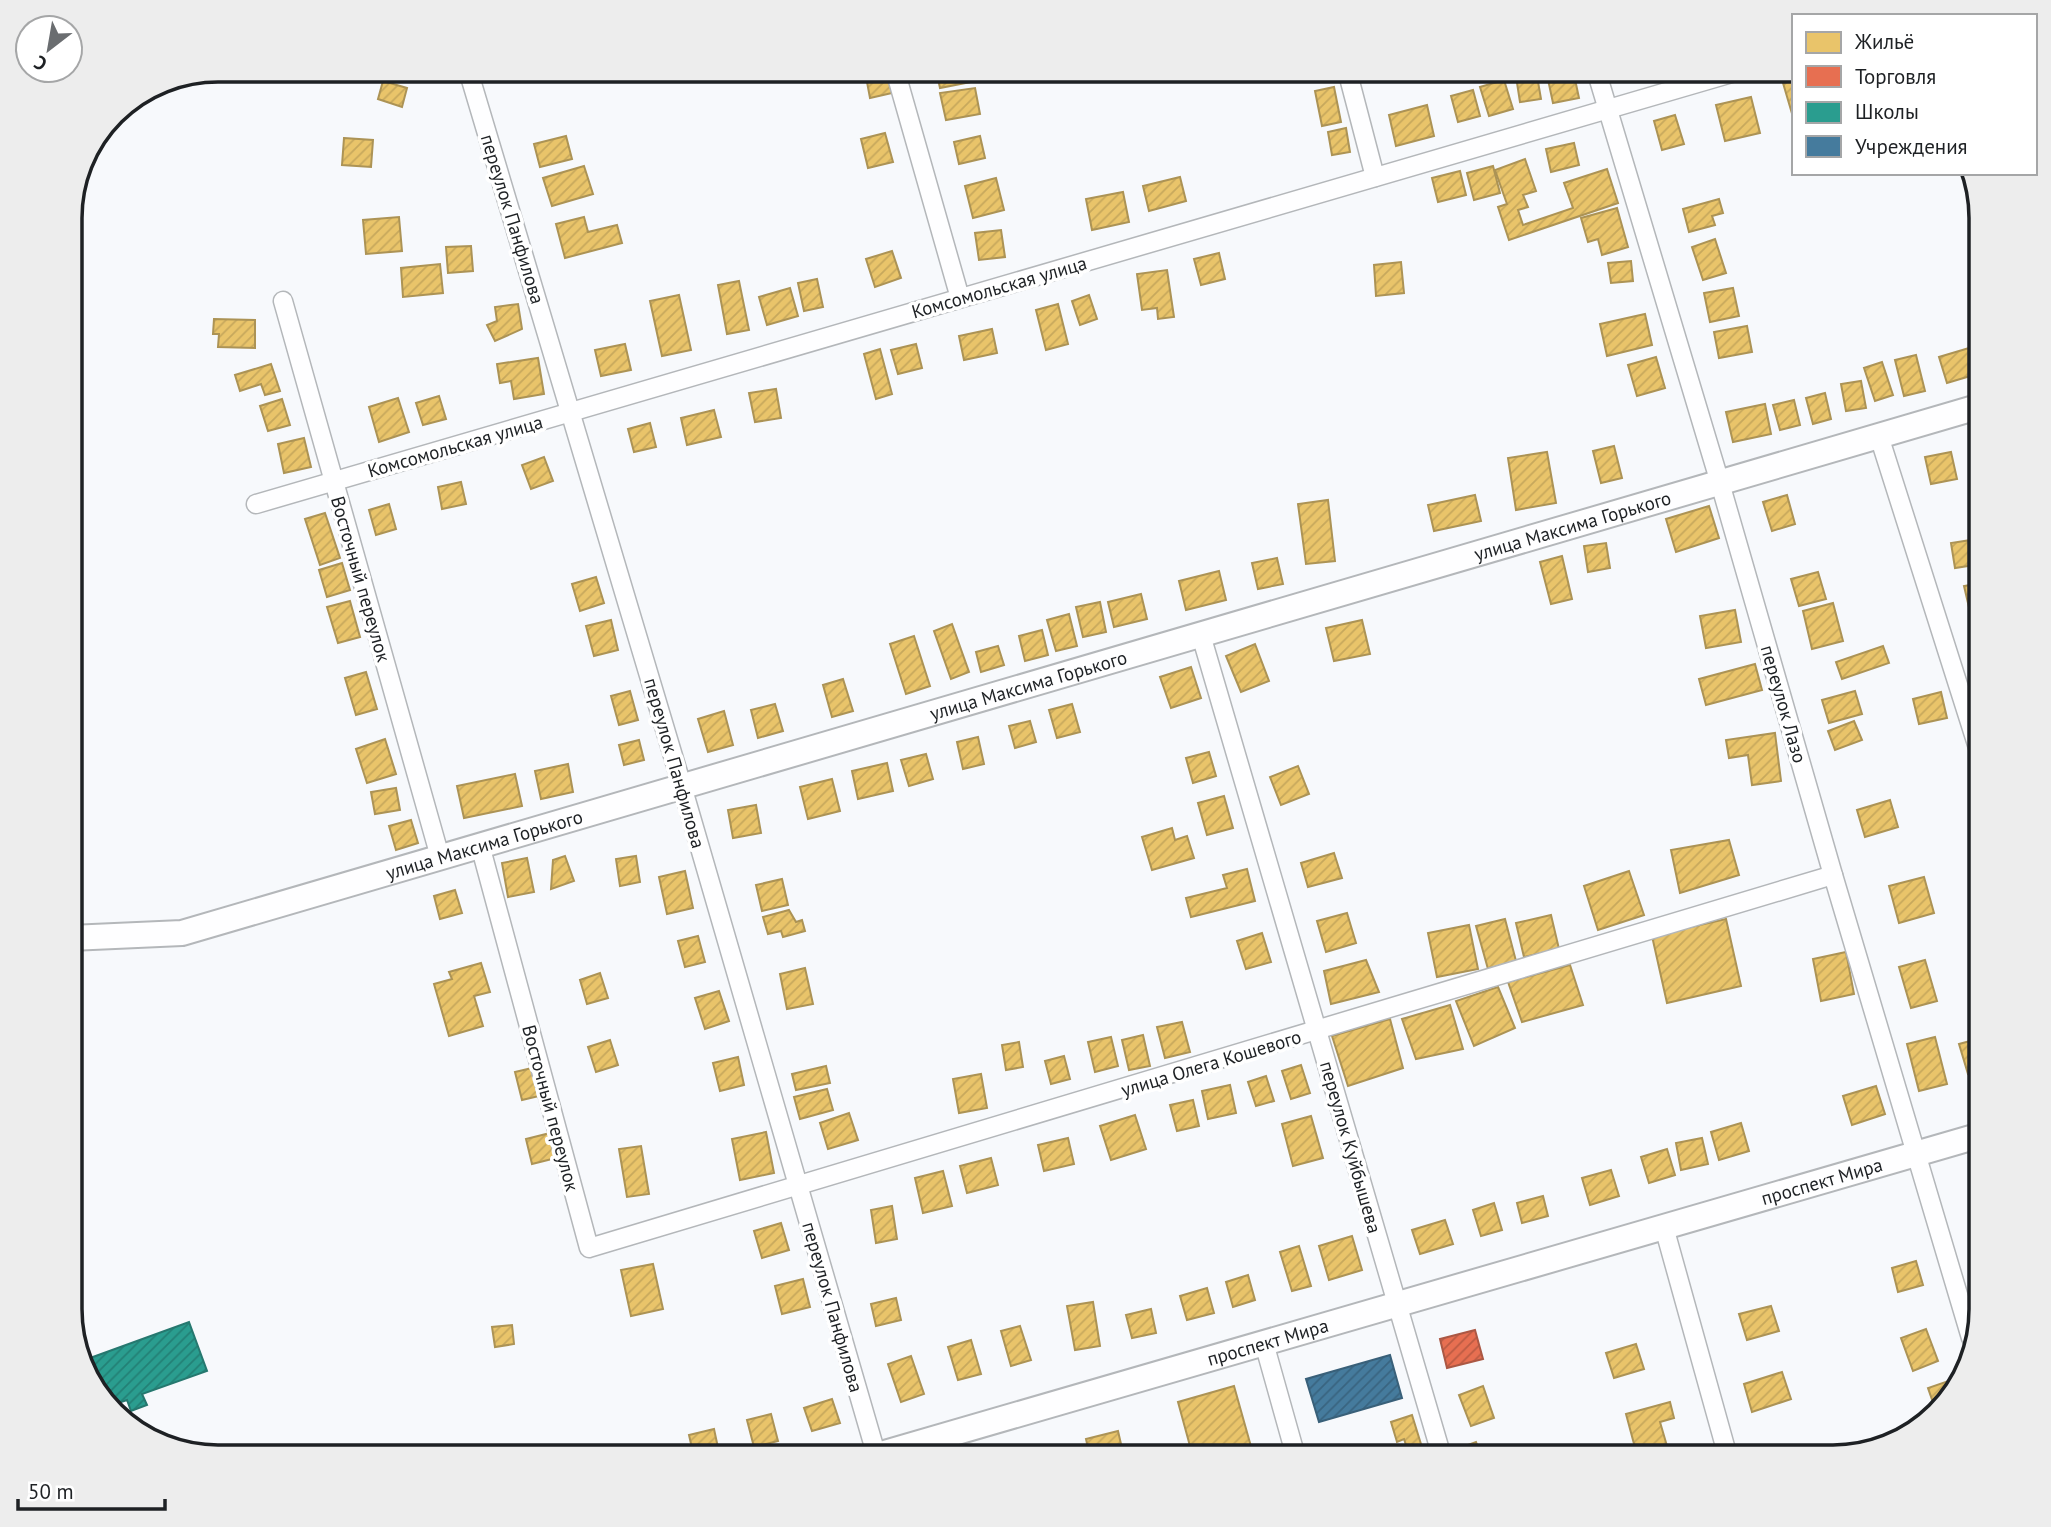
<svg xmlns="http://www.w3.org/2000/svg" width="2051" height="1527" viewBox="0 0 2051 1527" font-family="'PT Sans',sans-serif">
	<defs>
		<pattern id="homes-hatch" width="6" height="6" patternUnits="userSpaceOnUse" patternTransform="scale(1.75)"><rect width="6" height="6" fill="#e9c46a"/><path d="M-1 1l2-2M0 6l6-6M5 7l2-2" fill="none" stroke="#c7a85c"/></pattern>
		<pattern id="shops-hatch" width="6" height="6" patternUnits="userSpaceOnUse" patternTransform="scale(1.75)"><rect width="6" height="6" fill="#e76f51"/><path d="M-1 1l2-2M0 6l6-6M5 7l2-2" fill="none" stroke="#bb5b43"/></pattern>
		<pattern id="schools-hatch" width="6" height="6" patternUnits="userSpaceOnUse" patternTransform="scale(1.75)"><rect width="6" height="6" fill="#2a9d8f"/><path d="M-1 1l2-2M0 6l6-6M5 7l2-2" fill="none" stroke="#238075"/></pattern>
		<pattern id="public-hatch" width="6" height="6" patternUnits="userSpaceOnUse" patternTransform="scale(1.75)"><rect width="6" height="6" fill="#457b9d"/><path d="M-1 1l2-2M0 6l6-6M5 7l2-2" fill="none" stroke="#396480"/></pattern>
	</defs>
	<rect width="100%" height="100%" fill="#f7f9fc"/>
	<!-- homes -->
	<g fill="url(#homes-hatch)" stroke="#ac9355" stroke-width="2">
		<path d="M512 70H532L514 75Z"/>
		<path d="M936 70H969L971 82 940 88Z"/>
		<path d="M1515 70H1536L1541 99 1520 102Z"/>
		<path d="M1546 70H1573L1579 98 1553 103Z"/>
		<path d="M888 77 892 93 870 98 867 82Z"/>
		<path d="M1504 80 1513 109 1489 116 1480 87Z"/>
		<path d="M1794 80V117H1793L1783 83Z"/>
		<path d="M383 81 407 88 402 107 378 99Z"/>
		<path d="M1334 87 1341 122 1322 126 1315 91Z"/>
		<path d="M975 88 980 114 946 120 940 93Z"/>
		<path d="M1473 90 1480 116 1458 122 1451 96Z"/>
		<path d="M1751 97 1760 133 1725 141 1716 105Z"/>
		<path d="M1427 105 1434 136 1396 146 1389 115Z"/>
		<path d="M1675 115 1684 144 1662 150 1654 121Z"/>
		<path d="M1346 128 1350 152 1332 155 1328 132Z"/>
		<path d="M885 133 893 162 868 168 861 139Z"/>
		<path d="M566 136 572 159 540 167 534 144Z"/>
		<path d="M980 136 985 158 959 164 954 142Z"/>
		<path d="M344 138 373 140 371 167 342 165Z"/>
		<path d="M1574 143 1579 165 1551 172 1546 149Z"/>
		<path d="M1525 159 1536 191 1523 195 1528 207 1518 210 1523 225 1573 208 1564 183 1607 169 1618 203 1509 240 1498 207 1507 204 1495 170Z"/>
		<path d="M584 166 593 194 552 206 543 178Z"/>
		<path d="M1493 166 1500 193 1474 200 1467 173Z"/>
		<path d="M1460 171 1466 195 1438 202 1432 178Z"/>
		<path d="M1180 177 1186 201 1149 211 1143 186Z"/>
		<path d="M996 178 1004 210 973 218 965 186Z"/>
		<path d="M1123 192 1129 222 1092 230 1086 199Z"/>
		<path d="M1719 199 1723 213 1712 216 1715 225 1689 232 1683 209Z"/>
		<path d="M1617 208 1628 247 1602 255 1598 239 1588 242 1581 218Z"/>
		<path d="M399 217 402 251 366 254 363 220Z"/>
		<path d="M584 217 588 232 617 225 622 243 565 258 556 224Z"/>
		<path d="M1001 230 1005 257 979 260 975 233Z"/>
		<path d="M1715 239 1726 273 1703 280 1692 247Z"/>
		<path d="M471 246 473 271 448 273 446 247Z"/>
		<path d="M892 251 901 278 875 287 866 259Z"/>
		<path d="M1219 253 1225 279 1201 285 1194 259Z"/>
		<path d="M1631 261 1633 281 1611 283 1608 263Z"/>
		<path d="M1401 262 1404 293 1376 296 1374 265Z"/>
		<path d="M440 264 443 293 403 297 401 268Z"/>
		<path d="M1167 270 1174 317 1158 319 1157 308 1142 310 1137 274Z"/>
		<path d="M817 279 823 307 804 311 798 283Z"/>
		<path d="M739 281 749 330 727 334 718 285Z"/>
		<path d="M790 288 798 316 767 325 759 297Z"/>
		<path d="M1733 288 1739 316 1710 322 1704 293Z"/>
		<path d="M679 295 691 350 662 356 650 301Z"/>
		<path d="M1089 295 1097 319 1080 325 1072 301Z"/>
		<path d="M518 304 522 329 495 341 487 325 497 321 495 307Z"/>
		<path d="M1058 304 1068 344 1046 350 1036 310Z"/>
		<path d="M1645 314 1652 345 1607 356 1600 324Z"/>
		<path d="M214 319 255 320V348L218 347 219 334H213Z"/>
		<path d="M1747 326 1752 352 1719 358 1714 332Z"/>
		<path d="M992 329 997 353 964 360 959 336Z"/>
		<path d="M625 344 631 370 601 376 595 350Z"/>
		<path d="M916 344 922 368 898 374 891 350Z"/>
		<path d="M1969 348 1977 374 1947 383 1939 357Z"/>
		<path d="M880 349 892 394 876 399 864 354Z"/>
		<path d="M1916 355 1925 391 1904 396 1895 360Z"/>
		<path d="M1656 357 1665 388 1637 396 1628 365Z"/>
		<path d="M538 358 544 394 514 399 511 381 500 383 497 364Z"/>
		<path d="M1882 362 1893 395 1875 401 1864 368Z"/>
		<path d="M271 364 280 391 265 395 261 384 240 391 235 375Z"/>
		<path d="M1861 381 1866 408 1846 411 1841 384Z"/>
		<path d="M776 389 781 418 755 422 749 393Z"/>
		<path d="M1825 393 1831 419 1813 424 1806 398Z"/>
		<path d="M439 396 446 419 423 425 416 403Z"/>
		<path d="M398 398 409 432 379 442 369 407Z"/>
		<path d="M282 399 290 425 268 431 260 406Z"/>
		<path d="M1794 400 1800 425 1780 430 1773 405Z"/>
		<path d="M1765 404 1771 434 1733 442 1726 412Z"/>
		<path d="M714 410 721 437 687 445 681 418Z"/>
		<path d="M650 423 656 447 634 452 628 429Z"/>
		<path d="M304 438 311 467 284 473 278 444Z"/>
		<path d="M1614 446 1622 478 1601 483 1593 451Z"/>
		<path d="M1547 452 1556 503 1516 510 1508 458Z"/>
		<path d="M1951 452 1957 479 1931 484 1925 457Z"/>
		<path d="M544 457 553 481 531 489 522 465Z"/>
		<path d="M461 482 466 504 442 509 438 487Z"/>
		<path d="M1475 495 1481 521 1434 531 1428 505Z"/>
		<path d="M1787 495 1795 524 1772 531 1763 502Z"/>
		<path d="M1328 500 1335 561 1306 564 1298 504Z"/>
		<path d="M389 504 396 529 376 535 369 510Z"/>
		<path d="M1709 506 1719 538 1676 552 1666 519Z"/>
		<path d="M325 513 340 558 320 565 305 519Z"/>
		<path d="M1971 540 1975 565 1955 568 1951 543Z"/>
		<path d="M1606 543 1610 568 1588 572 1584 546Z"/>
		<path d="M1562 556 1572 599 1551 604 1540 562Z"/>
		<path d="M1277 558 1283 584 1258 589 1252 563Z"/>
		<path d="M342 563 350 590 327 597 319 570Z"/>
		<path d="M1219 571 1226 600 1186 610 1179 581Z"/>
		<path d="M1818 572 1826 599 1799 606 1791 579Z"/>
		<path d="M596 577 604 603 580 611 572 584Z"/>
		<path d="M1981 583V618L1972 620 1964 586Z"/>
		<path d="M1141 594 1147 619 1114 627 1108 602Z"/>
		<path d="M350 601 360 637 338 643 327 607Z"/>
		<path d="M1100 602 1106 632 1083 637 1076 607Z"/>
		<path d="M1833 603 1843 641 1812 649 1803 611Z"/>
		<path d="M1735 610 1741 642 1706 648 1700 616Z"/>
		<path d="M1069 614 1077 646 1056 651 1047 620Z"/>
		<path d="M611 620 618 650 594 656 586 626Z"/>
		<path d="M1362 620 1370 654 1334 661 1326 628Z"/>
		<path d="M952 624 969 672 951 679 934 631Z"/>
		<path d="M1042 630 1048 655 1025 661 1019 636Z"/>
		<path d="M914 636 930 686 906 694 890 644Z"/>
		<path d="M1255 644 1269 681 1241 692 1226 656Z"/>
		<path d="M998 646 1004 665 981 672 976 652Z"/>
		<path d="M1883 646 1889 663 1842 679 1836 662Z"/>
		<path d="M1755 664 1762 690 1706 705 1699 679Z"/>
		<path d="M1191 667 1201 698 1171 708 1160 677Z"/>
		<path d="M366 672 377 709 356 715 345 678Z"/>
		<path d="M843 679 853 711 832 717 823 685Z"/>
		<path d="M630 691 638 720 619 725 611 696Z"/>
		<path d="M1855 691 1862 714 1829 723 1822 700Z"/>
		<path d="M1941 692 1947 718 1919 724 1913 699Z"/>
		<path d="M775 704 783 731 758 738 751 710Z"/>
		<path d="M1072 704 1080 732 1057 738 1049 710Z"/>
		<path d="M724 711 733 745 708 752 698 719Z"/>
		<path d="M1030 721 1036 742 1015 748 1009 726Z"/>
		<path d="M1854 721 1862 740 1835 750 1828 731Z"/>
		<path d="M1775 733 1781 781 1752 785 1748 755 1729 758 1726 740Z"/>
		<path d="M978 737 984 764 963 769 957 742Z"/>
		<path d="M385 739 396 774 367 783 356 749Z"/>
		<path d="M639 740 644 760 624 765 619 745Z"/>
		<path d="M1209 752 1216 776 1193 783 1186 758Z"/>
		<path d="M926 754 933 779 909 786 901 760Z"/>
		<path d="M887 763 893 791 858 799 852 771Z"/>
		<path d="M568 764 573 792 541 799 535 771Z"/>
		<path d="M1298 766 1309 794 1281 805 1270 777Z"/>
		<path d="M515 774 522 806 464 818 457 786Z"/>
		<path d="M832 779 840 811 808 819 800 787Z"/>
		<path d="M396 788 400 810 375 814 371 792Z"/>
		<path d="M1224 796 1233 828 1207 835 1198 803Z"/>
		<path d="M1890 800 1898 827 1865 837 1857 810Z"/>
		<path d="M756 805 761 833 733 838 728 810Z"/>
		<path d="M411 820 418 843 396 850 389 826Z"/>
		<path d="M1172 828 1175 840 1187 836 1194 858 1152 870 1142 837Z"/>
		<path d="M1729 840 1739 875 1680 893 1671 850Z"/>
		<path d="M1334 853 1342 878 1308 887 1301 863Z"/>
		<path d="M565 856 574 881 551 889 553 860Z"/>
		<path d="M636 856 640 882 620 886 616 859Z"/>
		<path d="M527 858 534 892 508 897 502 863Z"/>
		<path d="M1247 869 1255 901 1191 917 1186 898 1227 888 1223 875Z"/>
		<path d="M685 871 693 908 667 914 659 877Z"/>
		<path d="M1629 871 1644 915 1598 930 1584 886Z"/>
		<path d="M1924 877 1934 913 1899 923 1889 886Z"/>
		<path d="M782 879 788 905 762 911 756 885Z"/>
		<path d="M455 890 462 913 440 919 434 896Z"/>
		<path d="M789 910 796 922 802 920 805 931 783 937 781 931 768 934 763 917Z"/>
		<path d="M1347 913 1356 943 1326 952 1317 921Z"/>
		<path d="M1551 915 1559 949 1524 957 1516 923Z"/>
		<path d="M1505 919 1516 961 1488 969 1476 926Z"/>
		<path d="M1726 919 1741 986 1667 1003 1652 936Z"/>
		<path d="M1469 925 1478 969 1437 977 1428 933Z"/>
		<path d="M1262 933 1271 962 1246 969 1237 941Z"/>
		<path d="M698 936 705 962 685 967 678 941Z"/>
		<path d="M1846 952 1854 994 1821 1001 1813 959Z"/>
		<path d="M1366 960 1379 992 1331 1004 1324 971Z"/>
		<path d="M1925 960 1937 1001 1911 1008 1899 967Z"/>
		<path d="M481 963 490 992 474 996 483 1026 449 1036 434 984 452 979 449 972Z"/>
		<path d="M1570 965 1583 1005 1522 1022 1508 982Z"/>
		<path d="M805 968 813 1004 787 1009 780 974Z"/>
		<path d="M600 973 608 998 587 1004 580 980Z"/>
		<path d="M1498 987 1515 1028 1474 1046 1456 1001Z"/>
		<path d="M719 991 729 1021 705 1029 695 998Z"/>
		<path d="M1450 1005 1463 1049 1416 1059 1402 1019Z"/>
		<path d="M1390 1019 1403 1068 1348 1086 1332 1036Z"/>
		<path d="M1182 1022 1190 1052 1165 1058 1157 1027Z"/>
		<path d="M1143 1035 1150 1066 1129 1070 1122 1040Z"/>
		<path d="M1111 1037 1118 1066 1095 1072 1088 1042Z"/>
		<path d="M1935 1037 1947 1084 1919 1091 1907 1044Z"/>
		<path d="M1981 1038V1071L1968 1074 1959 1044Z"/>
		<path d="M610 1040 618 1065 596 1072 588 1047Z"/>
		<path d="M1019 1042 1023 1067 1006 1070 1002 1045Z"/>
		<path d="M1064 1056 1070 1079 1051 1084 1045 1061Z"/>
		<path d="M738 1057 744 1085 720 1091 713 1063Z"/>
		<path d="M1301 1065 1310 1093 1291 1099 1282 1071Z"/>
		<path d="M826 1066 830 1083 796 1090 792 1074Z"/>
		<path d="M532 1068 539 1096 522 1100 515 1072Z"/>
		<path d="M981 1074 987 1108 959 1113 953 1079Z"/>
		<path d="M1266 1076 1274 1101 1256 1106 1248 1082Z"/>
		<path d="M1230 1085 1236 1113 1208 1119 1202 1091Z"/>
		<path d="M1876 1086 1885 1114 1852 1125 1843 1096Z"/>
		<path d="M827 1089 833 1110 800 1119 794 1097Z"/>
		<path d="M1193 1100 1199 1126 1177 1131 1170 1105Z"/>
		<path d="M849 1113 858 1140 828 1149 820 1123Z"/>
		<path d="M1135 1115 1146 1149 1111 1160 1100 1126Z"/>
		<path d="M1311 1116 1323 1158 1293 1166 1282 1124Z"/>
		<path d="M1741 1123 1749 1151 1719 1160 1711 1132Z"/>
		<path d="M766 1132 774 1173 740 1180 732 1139Z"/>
		<path d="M550 1133 556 1158 532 1164 526 1139Z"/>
		<path d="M1068 1138 1074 1164 1044 1171 1038 1145Z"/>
		<path d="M1702 1138 1708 1164 1681 1170 1676 1143Z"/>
		<path d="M641 1146 649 1194 627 1197 619 1149Z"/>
		<path d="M1667 1149 1675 1175 1649 1183 1641 1157Z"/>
		<path d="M991 1158 998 1185 967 1193 960 1166Z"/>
		<path d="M1611 1170 1619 1196 1590 1205 1582 1178Z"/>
		<path d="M943 1171 952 1206 923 1213 915 1178Z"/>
		<path d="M1543 1196 1548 1216 1522 1223 1517 1203Z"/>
		<path d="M1494 1203 1502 1230 1481 1236 1473 1210Z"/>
		<path d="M892 1206 897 1239 876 1243 871 1210Z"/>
		<path d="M1445 1220 1453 1244 1420 1254 1412 1230Z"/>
		<path d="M781 1223 789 1250 762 1258 754 1231Z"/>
		<path d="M1352 1236 1362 1270 1329 1280 1319 1246Z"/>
		<path d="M1299 1246 1311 1286 1292 1291 1280 1252Z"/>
		<path d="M1916 1261 1923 1285 1898 1292 1892 1268Z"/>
		<path d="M653 1264 663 1309 631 1316 621 1270Z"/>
		<path d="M1248 1275 1255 1300 1233 1307 1226 1282Z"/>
		<path d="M803 1279 810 1307 782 1314 775 1286Z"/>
		<path d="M1207 1288 1214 1313 1187 1320 1180 1296Z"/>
		<path d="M896 1298 901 1320 876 1326 871 1304Z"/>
		<path d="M1093 1302 1100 1346 1075 1350 1067 1306Z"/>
		<path d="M1771 1306 1779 1331 1747 1340 1739 1314Z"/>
		<path d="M1151 1309 1156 1333 1132 1338 1126 1315Z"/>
		<path d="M512 1325 514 1344 495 1347 492 1327Z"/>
		<path d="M1020 1326 1031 1360 1011 1366 1001 1331Z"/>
		<path d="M1926 1329 1938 1361 1913 1371 1901 1338Z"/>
		<path d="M971 1340 981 1374 958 1380 948 1347Z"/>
		<path d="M1636 1344 1644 1369 1614 1378 1606 1353Z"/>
		<path d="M911 1356 924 1394 901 1402 888 1364Z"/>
		<path d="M1782 1372 1791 1399 1752 1412 1744 1384Z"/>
		<path d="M1957 1378 1950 1399 1936 1411 1928 1388Z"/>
		<path d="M1234 1386 1252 1450 1228 1457H1193L1178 1402Z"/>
		<path d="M1483 1386 1494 1418 1471 1426 1459 1395Z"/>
		<path d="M832 1399 840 1423 812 1431 804 1408Z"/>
		<path d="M1670 1402 1674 1418 1660 1422 1667 1446 1637 1455 1626 1414Z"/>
		<path d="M771 1414 778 1441 754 1447 747 1420Z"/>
		<path d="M1412 1415 1425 1457H1410L1404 1439 1397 1442 1391 1422Z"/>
		<path d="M714 1429 720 1457H694L689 1435Z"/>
		<path d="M1118 1431 1124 1457H1090L1086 1439Z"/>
		<path d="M1476 1442 1482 1457H1456L1454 1450Z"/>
		<path d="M1029 1446 1033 1457H999Z"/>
	</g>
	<!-- shops -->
	<path fill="url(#shops-hatch)" stroke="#ab5844" stroke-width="2" d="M1475 1330 1483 1359 1447 1368 1440 1339Z"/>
	<!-- schools -->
	<path fill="url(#schools-hatch)" stroke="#26786f" stroke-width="2" d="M189 1322 207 1371 142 1394 147 1405 131 1411 127 1400 115 1404 120 1416 85 1375 82 1361Z"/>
	<!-- public -->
	<path fill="url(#public-hatch)" stroke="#396079" stroke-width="2" d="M1390 1355 1402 1398 1319 1422 1306 1379Z"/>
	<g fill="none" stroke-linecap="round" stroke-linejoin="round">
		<!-- street casing -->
		<g stroke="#b4b7ba" stroke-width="21">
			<g id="street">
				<path d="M468 70 682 786 877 1457"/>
				<path d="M895 70 960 298"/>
				<path d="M1347 70 1375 177"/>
				<path d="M1596 70 1720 483 1833 875 1971 1338"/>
				<path d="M283 301 440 857"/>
				<path d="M1879 436 1981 757"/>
				<path d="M256 504 1742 70"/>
				<path d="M1201 635 1442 1457"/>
				<path d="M480 845 589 1248 1833 875"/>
				<path d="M1664 1227 1728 1457"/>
				<path d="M1264 1343 1296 1457"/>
			</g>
		</g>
		<!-- secondary casing -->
		<g stroke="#b4b7ba" stroke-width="28">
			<g id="secondary">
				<path id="s1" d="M70 938 182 933 1981 406"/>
				<path id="s2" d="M871 1457 1981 1135"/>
			</g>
		</g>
		<!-- street -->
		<use href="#street" stroke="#fefeff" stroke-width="18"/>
		<!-- secondary -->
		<use href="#secondary" stroke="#fefeff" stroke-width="24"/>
	</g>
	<g text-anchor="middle" stroke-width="7" stroke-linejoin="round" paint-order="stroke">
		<!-- street labels -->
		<g font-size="19" fill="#1e2124" stroke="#fff">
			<text transform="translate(513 219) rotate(73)" y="7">переулок Панфилова</text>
			<text transform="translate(999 287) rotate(-16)" y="7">Комсомольская улица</text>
			<text transform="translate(455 446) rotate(-16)" y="7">Комсомольская улица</text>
			<text dy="7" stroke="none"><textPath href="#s1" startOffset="1561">улица Максима Горького</textPath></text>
			<text transform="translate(361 579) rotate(74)" y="7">Восточный переулок</text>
			<text dy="7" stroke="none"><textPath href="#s1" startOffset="994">улица Максима Горького</textPath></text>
			<text transform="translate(1784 704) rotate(74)" y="7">переулок Лазо</text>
			<text transform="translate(675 763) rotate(74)" y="7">переулок Панфилова</text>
			<text dy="7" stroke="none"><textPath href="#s1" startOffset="427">улица Максима Горького</textPath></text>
			<text transform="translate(1211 1063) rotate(-17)" y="7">улица Олега Кошевого</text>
			<text transform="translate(551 1108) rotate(75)" y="7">Восточный переулок</text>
			<text transform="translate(1351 1147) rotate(74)" y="7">переулок Куйбышева</text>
			<text dy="7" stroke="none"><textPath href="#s2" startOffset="990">проспект Мира</textPath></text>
			<text transform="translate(833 1307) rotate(74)" y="7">переулок Панфилова</text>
			<text dy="7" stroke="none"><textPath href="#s2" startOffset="413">проспект Мира</textPath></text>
		</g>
	</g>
	<!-- crop -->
	<path d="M0 0H2051V1527H0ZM218 82H1833A136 136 0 0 1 1969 218V1309A136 136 0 0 1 1833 1445H218A136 136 0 0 1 82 1309V218A136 136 0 0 1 218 82Z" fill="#ededed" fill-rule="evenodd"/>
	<path fill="none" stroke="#1e2124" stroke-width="3.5" d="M218 82H1833A136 136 0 0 1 1969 218V1309A136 136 0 0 1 1833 1445H218A136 136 0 0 1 82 1309V218A136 136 0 0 1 218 82Z"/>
	<!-- legend -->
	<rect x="1792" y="14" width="245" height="161" fill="#ffffff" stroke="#a5a6a7" stroke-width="2"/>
	<rect x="1806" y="32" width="35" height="21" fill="#e9c46a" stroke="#a5a6a7" stroke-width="2"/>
	<text x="1855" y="49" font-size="21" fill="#1e2124">Жильё</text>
	<rect x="1806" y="66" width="35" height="21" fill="#e76f51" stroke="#a5a6a7" stroke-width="2"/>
	<text x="1855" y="84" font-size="21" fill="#1e2124">Торговля</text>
	<rect x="1806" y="102" width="35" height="21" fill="#2a9d8f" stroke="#a5a6a7" stroke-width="2"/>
	<text x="1855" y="119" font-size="21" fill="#1e2124">Школы</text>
	<rect x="1806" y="136" width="35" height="21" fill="#457b9d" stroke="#a5a6a7" stroke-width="2"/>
	<text x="1855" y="154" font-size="21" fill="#1e2124">Учреждения</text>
	<!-- north arrow -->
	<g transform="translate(49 49) rotate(211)"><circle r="33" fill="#ffffff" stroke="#a5a6a7" stroke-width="2"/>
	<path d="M0-5L12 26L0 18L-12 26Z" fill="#6a6d70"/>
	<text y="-10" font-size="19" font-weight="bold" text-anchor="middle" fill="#1e2124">С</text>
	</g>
	<!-- scale -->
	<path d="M18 1499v10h147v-10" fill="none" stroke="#1e2124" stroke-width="3.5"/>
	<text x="28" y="1499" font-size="21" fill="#1e2124" stroke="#ffffff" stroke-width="5" paint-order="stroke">50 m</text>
</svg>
